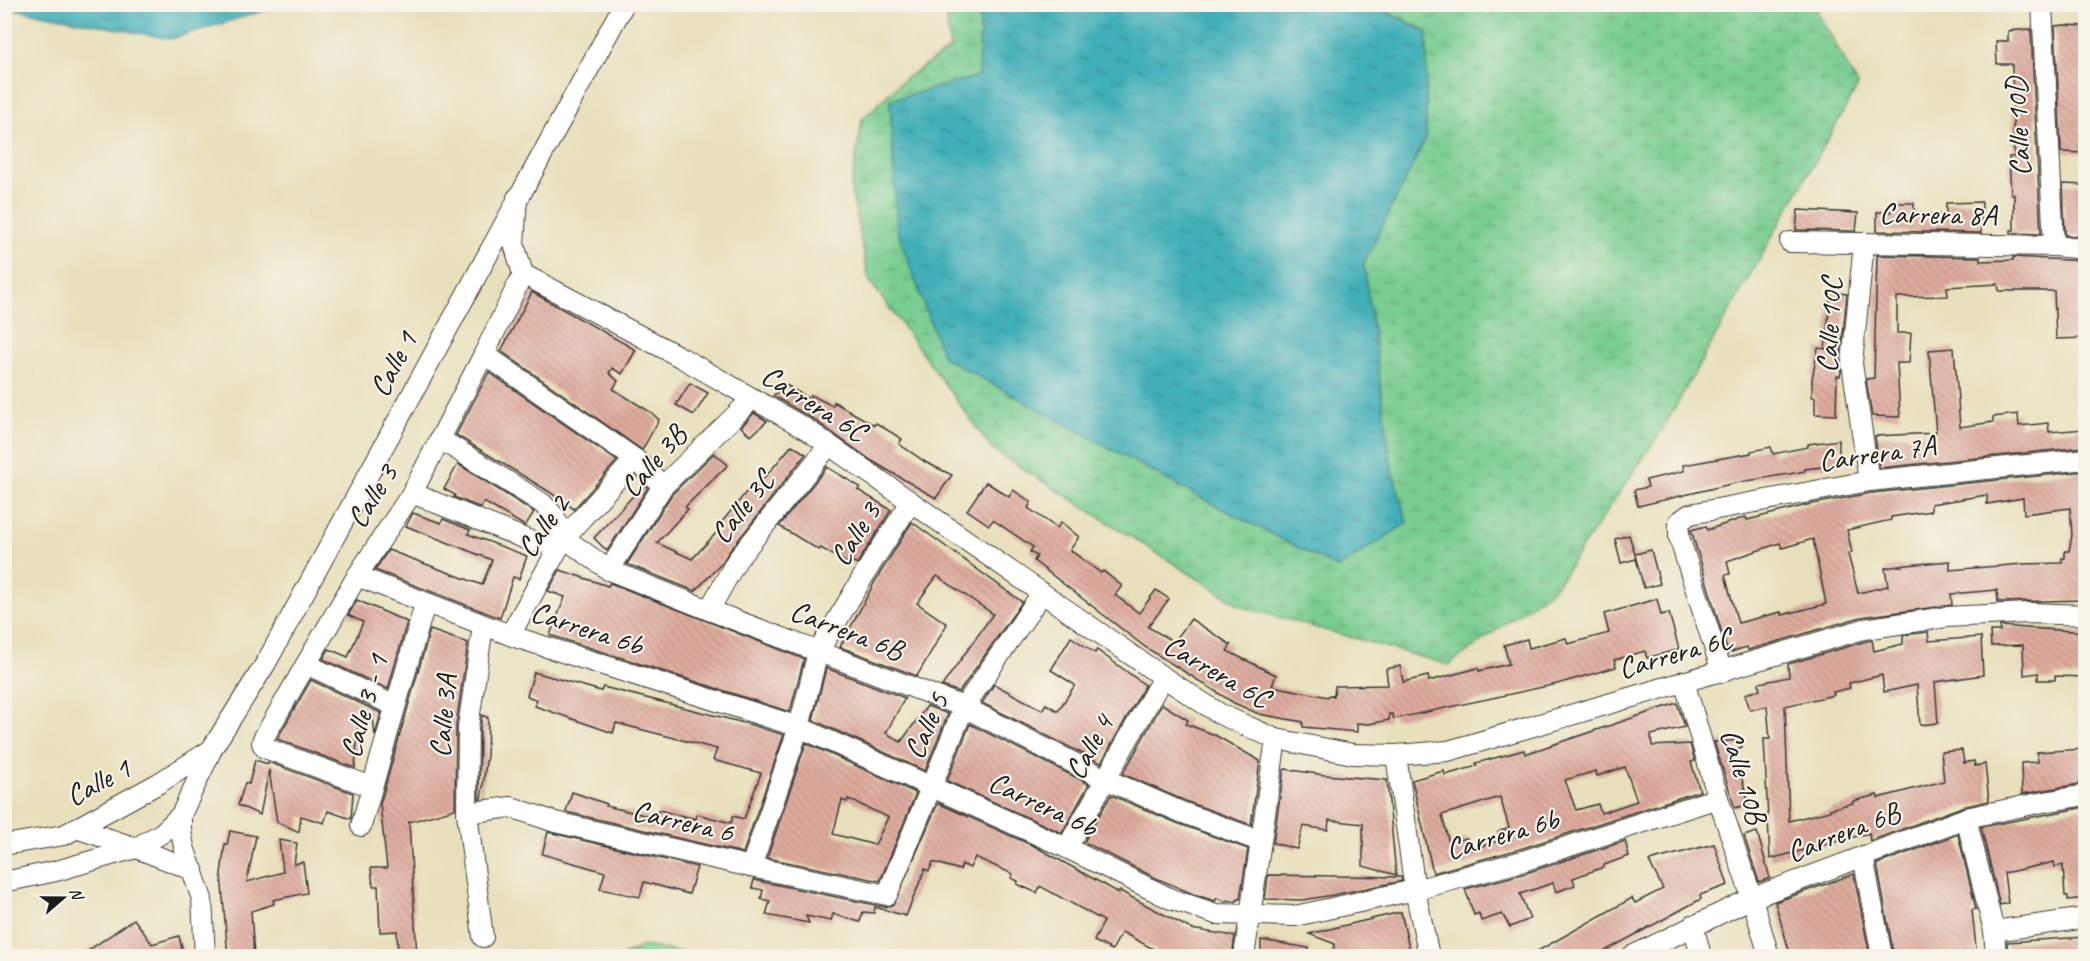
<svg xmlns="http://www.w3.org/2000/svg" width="2090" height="961" viewBox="0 0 2090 961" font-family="Caveat,sans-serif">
	<defs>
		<pattern id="wetland-marsh" width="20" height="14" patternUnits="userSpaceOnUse" patternTransform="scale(1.5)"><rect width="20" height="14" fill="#79cd91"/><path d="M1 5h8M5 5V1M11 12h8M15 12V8" fill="none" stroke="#68af7c"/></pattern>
		<pattern id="water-ripples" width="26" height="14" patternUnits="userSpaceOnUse" patternTransform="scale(1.5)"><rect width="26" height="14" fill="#3fafb8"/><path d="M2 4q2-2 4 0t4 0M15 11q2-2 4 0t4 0" fill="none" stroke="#348e95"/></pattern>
		<pattern id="building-back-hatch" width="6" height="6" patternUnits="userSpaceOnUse" patternTransform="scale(1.5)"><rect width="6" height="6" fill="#deac9e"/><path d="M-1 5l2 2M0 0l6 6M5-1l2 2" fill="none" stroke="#be9388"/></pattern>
	</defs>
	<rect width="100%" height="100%" fill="#f7f3e8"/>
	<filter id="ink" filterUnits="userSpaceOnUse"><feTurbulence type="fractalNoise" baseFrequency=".0167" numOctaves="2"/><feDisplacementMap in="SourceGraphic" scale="12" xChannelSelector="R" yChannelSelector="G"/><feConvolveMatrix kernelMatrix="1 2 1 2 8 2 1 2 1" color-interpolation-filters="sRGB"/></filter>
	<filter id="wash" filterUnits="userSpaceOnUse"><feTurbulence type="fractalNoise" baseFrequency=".008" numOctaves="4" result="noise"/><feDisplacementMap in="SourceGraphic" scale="24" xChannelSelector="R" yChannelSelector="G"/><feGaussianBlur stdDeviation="1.35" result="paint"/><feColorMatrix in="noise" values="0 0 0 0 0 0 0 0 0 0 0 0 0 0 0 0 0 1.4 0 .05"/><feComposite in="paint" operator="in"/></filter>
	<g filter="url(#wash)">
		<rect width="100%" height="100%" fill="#e8e0bc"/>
		<!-- wetland -->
		<g fill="url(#wetland-marsh)" stroke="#4a7456" stroke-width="1.5">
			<path d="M945 5H1814L1858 86 1662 430 1555 587 1449 665 1243 607 993 450 869 280 851 189 862 119 903 80 950 49Z"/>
			<path d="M643 946 708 956H621Z"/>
		</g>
		<!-- water -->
		<g fill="url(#water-ripples)" stroke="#2e666a" stroke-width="1.5">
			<path d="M4 5 5 4 283 5 170 39 5 7Z"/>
			<path d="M981 5H1374L1427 31 1426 138 1364 263 1391 464 1407 523 1338 568 1205 500 943 357 897 230 890 100 978 76Z"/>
		</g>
		<g id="blocks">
			<!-- building -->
			<g fill="url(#building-back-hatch)" fill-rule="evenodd">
				<path d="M2065 25 2085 26V153L2061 152 2055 26Z"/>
				<path d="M2031 29 2041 234 2011 233V230H2014V194H2011L2009 157H2014L2012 64H1997L1996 41H2008V31Z"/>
				<path d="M2063 184 2085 185V237L2065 235Z"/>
				<path d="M1982 202 1981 233 1877 231V212H1891V203H1914V213L1946 215V203Z"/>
				<path d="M1798 210 1858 213 1856 231 1796 230Z"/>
				<path d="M1877 255 1980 257V261L2013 260V257L2085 261V338L2056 339 2054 291H1999L1998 284 1947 287 1948 296 1897 297V333H1911L1909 363H1897L1900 417 1872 416 1866 379 1874 378Z"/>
				<path d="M532 292 636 350 622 374 612 368 609 373 618 381 613 389 652 413 659 420 642 450 501 351Z"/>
				<path d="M1831 292 1847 294 1840 362 1841 372 1840 376H1837L1836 415 1815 414V397H1812V379L1818 348 1825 349Z"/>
				<path d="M1954 348 1960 427 1993 422V417L2018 414 2019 426 2048 423 2049 432 2085 429V447L1879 468 1875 436 1936 433 1929 350Z"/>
				<path d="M489 372 617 461 574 509 548 491 456 435Z"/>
				<path d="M690 383 708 393 694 415 676 405Z"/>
				<path d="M786 385 809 399 811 395 833 406 834 402 874 425 876 423 902 439 899 444 927 463 952 475 936 498 927 493 872 461 813 419 773 396Z"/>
				<path d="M754 413 767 421 751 436 741 427Z"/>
				<path d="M1839 440V465L1805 469V471L1795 473 1735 483 1638 506 1634 490 1648 487 1646 480 1684 471 1683 465 1751 453V451L1771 447 1773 454 1808 447V444Z"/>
				<path d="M792 445 806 454 728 553 722 563 695 591 627 564 672 494 714 453 728 465 685 507 688 509 657 543 692 559 719 530 717 528 752 485 756 488Z"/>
				<path d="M458 464 534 512 525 526 484 502 481 508 454 497 455 495 444 489Z"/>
				<path d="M827 467 860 487 858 490 891 510 857 564 852 561 850 565 821 548 819 550 779 526Z"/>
				<path d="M2085 471V600L1998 602 1997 590 1951 594 1952 605 1861 617 1769 644 1748 650 1747 647 1728 653 1691 530 1706 526 1707 530 1746 517 1747 520 1807 505 1871 493ZM1987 495V504L2023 498 2024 514 2070 508 2072 535 2069 551H2065V558H2062V563L2023 564 1950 570V561L1907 565 1885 568 1888 586 1858 593 1848 554 1852 553 1847 530 1891 520V517L1931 511V504ZM1813 539 1826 604 1782 615 1781 612 1738 623 1725 575 1730 574 1727 561 1780 543 1782 548Z"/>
				<path d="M986 482 1009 497 1013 490 1031 502 1028 508 1057 528 1061 522 1079 537 1070 550 1101 573 1103 571 1122 586 1115 595 1139 613 1156 590 1169 599 1148 627 1174 642 1191 619 1231 645 1227 651 1276 675 1272 686 1328 697 1329 695 1334 696 1335 686 1388 685 1386 669 1400 666 1403 682 1428 676 1429 681 1478 668 1479 671 1509 664 1504 645 1527 639 1529 648 1566 638 1568 644 1609 633 1604 614 1657 599 1661 615 1669 613 1679 649 1647 658 1645 651 1614 660 1616 667 1557 684 1394 719 1392 714H1389V720L1369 724 1357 723V732L1303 727V722L1259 714 1234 703 1145 647 1034 561 1037 556 1030 552 1033 547 993 520 989 525 967 510Z"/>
				<path d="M644 484 648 488 607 551 594 538Z"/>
				<path d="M413 513 441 523 443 519 470 530 468 534 527 556 519 579 513 577 500 618 375 570 388 550 482 585 492 560 406 526Z"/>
				<path d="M912 522 1022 602 959 692 942 686 993 614 937 576 917 603 947 624 917 676 840 647 877 578Z"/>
				<path d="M1629 535 1635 554 1651 550 1660 584 1644 588 1635 555 1636 559 1621 563 1615 539Z"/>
				<path d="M560 570 608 586 610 583 804 659 790 712 550 635 565 597 548 591Z"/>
				<path d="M357 600 407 622 388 689 323 659 329 649 348 657 363 622 348 615Z"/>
				<path d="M2000 626 2085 632V677L2055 676V680H2038V673L2024 675 2023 645 1991 646 1990 631H2000Z"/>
				<path d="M430 630 468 643 456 725 455 809 409 822 417 957H398L397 931 380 932 378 886H373L371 868H387L380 804Z"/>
				<path d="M1928 632 1929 641 1981 637 1983 675 1935 682 1938 723 1920 725 1917 685 1884 692 1882 675 1849 683 1850 688 1833 692 1834 695 1785 706 1789 821 1830 811V809L1853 803V801L1877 795 1878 798 1944 781 1941 752 1962 750 1964 763 1974 761 1975 766 1985 764 1989 801 1962 807 1870 841 1869 833 1770 859 1764 739H1770L1767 706 1750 710 1745 694 1760 690 1759 683 1789 677 1788 664 1867 641 1872 640 1874 651 1903 644V635Z"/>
				<path d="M1071 637 1095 653 1097 650 1145 685 1101 763 982 703 994 684 1042 710 1046 704 1058 711 1075 685 1051 670Z"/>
				<path d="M826 668 905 698 886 733 901 742 927 706 948 714 925 771 813 720Z"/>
				<path d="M534 672 601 691 603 687 752 725 784 735 743 853 566 812 572 792 607 804 606 806 657 818 658 810 696 819 697 814 731 823 733 816 744 819 761 773 713 760 717 749 616 723 613 733 535 706 537 700 527 696Z"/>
				<path d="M311 680 381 713 375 736 373 716H359L355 768 277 739Z"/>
				<path d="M1677 703 1685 727 1651 735 1652 746 1690 744 1695 761 1691 762 1700 791 1520 849 1433 873 1412 780 1444 771 1445 775 1477 766 1476 763 1524 750 1525 754ZM1625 767 1637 801 1601 813 1598 804 1576 810 1565 780 1596 771 1597 776ZM1500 797 1509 828 1498 832 1500 840 1470 850 1467 838 1449 843 1442 815Z"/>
				<path d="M1162 704 1188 720 1186 724 1215 735 1260 761 1251 825 1185 801 1123 774Z"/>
				<path d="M482 715 488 718 487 756 481 799H479L480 728Z"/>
				<path d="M970 724 1089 784 1062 833 947 781Z"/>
				<path d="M1741 740 1742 747 1734 750 1749 804 1735 808 1714 742Z"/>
				<path d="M806 743 916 793 880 881 767 858ZM848 799 888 817 875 845 833 834 842 800 847 802Z"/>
				<path d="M2085 749V783L2022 794 2021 763 2038 762 2037 752Z"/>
				<path d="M255 760 268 764V762L353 793 351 819 328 811 324 823 301 816 299 832 277 822 269 770 260 815 238 805 245 783 249 784Z"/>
				<path d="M1285 769 1324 775 1387 780 1396 875 1363 866V824L1329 820 1328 830 1303 826 1297 849 1273 843 1284 770Z"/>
				<path d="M1111 795 1177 823 1248 849 1240 899H1238L1236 902 1227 900 1226 902 1217 898 1215 901 1193 894 1156 878 1084 842Z"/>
				<path d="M938 803 1036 847 1119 893 1120 891 1191 929 1235 936 1232 957H1168L1122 932 1112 950 1094 941 1104 921 1040 886 1037 893 1017 884 1018 881 1011 878 1013 874 975 857 970 868 962 864 960 870 933 862 929 871 925 869 906 916 875 907 874 913 863 912 860 922 833 914 831 921 806 916 809 923 766 915 770 901 761 899 763 890 752 888 754 880 885 907 894 904Z"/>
				<path d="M2085 807V898L2068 900V896H2065L2063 865 2055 867 2054 862 2004 873 2008 903 2000 905 1981 827Z"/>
				<path d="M230 831 256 836 247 882 283 872 279 840 297 843 294 864 303 862 307 893 273 900 274 904 251 911 254 957H228L221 874 225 844 227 845Z"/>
				<path d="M548 832 697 867 689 894 644 882 640 897 600 889 605 872 542 854Z"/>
				<path d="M1757 832 1770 878 1759 882 1744 836Z"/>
				<path d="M1958 834 1976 909 1972 910 1977 957H1894L1877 864Z"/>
				<path d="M1625 841 1629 856 1604 865V867L1573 878 1575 885 1556 892 1553 883 1520 894 1530 919 1510 927 1502 914 1481 921 1479 913 1474 915 1465 889 1526 873Z"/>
				<path d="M1714 844 1728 885 1700 895 1701 899 1594 957H1527L1632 898 1635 903 1663 889 1649 861Z"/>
				<path d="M1854 874 1870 957H1791L1775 902Z"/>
				<path d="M1268 875 1401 877 1402 881 1333 895 1303 900 1265 899Z"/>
				<path d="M1401 912 1411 957H1331L1335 944 1309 934Z"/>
				<path d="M134 919 152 944 179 936 184 957H79Z"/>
				<path d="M2085 937V957H2008L2007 942Z"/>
				<path d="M1261 940 1309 948 1308 957H1261Z"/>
			</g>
		</g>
	</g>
	<g filter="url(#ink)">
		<use href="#blocks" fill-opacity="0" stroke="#3b3934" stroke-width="1.5"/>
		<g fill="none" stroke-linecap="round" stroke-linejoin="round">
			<!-- minor casing -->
			<g stroke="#3b3934" stroke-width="22">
				<g id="minor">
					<path d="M2042 4 2054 246"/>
					<path d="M517 198 514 244 523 274 682 358 806 429 1163 677 1220 714 1276 739 1353 754 1396 755 1448 751 1864 629 1946 617 2028 613 2086 615"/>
					<path d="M1790 242 2054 246 2086 249"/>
					<path d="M1864 243 1852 363 1869 481"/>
					<path d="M484 354 635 459 663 486"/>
					<path d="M440 439 542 503 555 517 564 538 609 570 709 610 964 707 1105 779 1181 812 1260 841"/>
					<path d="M412 493 533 542 547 543 564 538"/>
					<path d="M609 570 663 486 752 399"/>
					<path d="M357 576 515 637 799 727 1067 848 1171 899 1216 914 1295 916 1415 890 1523 861 1718 798"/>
					<path d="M709 610 737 560 829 445"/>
					<path d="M510 635 564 538 635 459"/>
					<path d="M306 664 395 706"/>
					<path d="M1722 672 1679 537V522L1690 514 1869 481 2086 459"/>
					<path d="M1684 681 1718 798 1752 898 1769 956"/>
					<path d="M1396 755 1415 890 1429 956"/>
					<path d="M372 787 265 748 262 743 263 739 357 576 412 493 484 354 523 274"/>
					<path d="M467 813 511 807 555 822 751 867 887 895 964 707 1042 593"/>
					<path d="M1966 818 1994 931 1996 956"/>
					<path d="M361 826 425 604"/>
					<path d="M76 828 136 848 193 870"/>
					<path d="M4 845 64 835 159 783 211 750 266 663 624 4"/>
					<path d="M1067 848 1163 677"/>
					<path d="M1863 856 1882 956"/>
					<path d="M751 867 799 727 818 652 872 562 911 502"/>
					<path d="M4 882 56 871 136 848 162 833 181 815"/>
					<path d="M1693 925 1701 956"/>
					<path d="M1994 931 2086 918"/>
					<path d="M483 937 467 813 468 727 483 626"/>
					<path d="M205 956 202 899 184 847 181 831V815L211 751"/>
					<path d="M1244 956 1276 739"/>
					<path d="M1632 956 1752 898 1966 818 2038 803 2086 795"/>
				</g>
			</g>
			<!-- minor -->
			<use href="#minor" stroke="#fff" stroke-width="20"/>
		</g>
	</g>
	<g text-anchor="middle" stroke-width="4.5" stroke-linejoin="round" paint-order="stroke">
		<!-- street labels -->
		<g font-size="30" fill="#1c1c1c" stroke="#f7f3e8">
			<text transform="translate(2018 127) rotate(-93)" y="10">Calle 10D</text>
			<text transform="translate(1938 214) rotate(1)" y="10">Carrera 8A</text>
			<text transform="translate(1829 325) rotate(-87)" y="10">Calle 10C</text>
			<text transform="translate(393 364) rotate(-62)" y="10">Calle 1</text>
			<text transform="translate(814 403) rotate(32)" y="10">Carrera 6C</text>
			<text transform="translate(1877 453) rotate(-8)" y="10">Carrera 7A</text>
			<text transform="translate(653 461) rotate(-49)" y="10">Calle 3B</text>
			<text transform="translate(372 496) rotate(-58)" y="10">Calle 3</text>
			<text transform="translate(742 507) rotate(-52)" y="10">Calle 3C</text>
			<text transform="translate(543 526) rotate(-55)" y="10">Calle 2</text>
			<text transform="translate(855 534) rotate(-58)" y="10">Calle 3</text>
			<text transform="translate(587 628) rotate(18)" y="10">Carrera 6b</text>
			<text transform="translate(847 630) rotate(21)" y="10">Carrera 6B</text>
			<text transform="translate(1675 653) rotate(-16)" y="10">Carrera 6C</text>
			<text transform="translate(1217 671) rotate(30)" y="10">Carrera 6C</text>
			<text transform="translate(364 706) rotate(-74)" y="10">Calle 3 - 1</text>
			<text transform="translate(443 716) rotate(-85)" y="10">Calle 3A</text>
			<text transform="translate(926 726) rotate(-66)" y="10">Calle 5</text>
			<text transform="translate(1089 747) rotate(-61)" y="10">Calle 4</text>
			<text transform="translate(1744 776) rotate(73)" y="10">Calle 10B</text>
			<text transform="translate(98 782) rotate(-28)" y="10">Calle 1</text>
			<text transform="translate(1043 804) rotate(25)" y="10">Carrera 6b</text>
			<text transform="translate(683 821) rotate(13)" y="10">Carrera 6</text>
			<text transform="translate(1843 832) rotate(-21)" y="10">Carrera 6B</text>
			<text transform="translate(1502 834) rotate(-16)" y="10">Carrera 6b</text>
		</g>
	</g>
	<!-- margin -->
	<rect width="2090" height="961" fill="none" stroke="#f7f3e8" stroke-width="24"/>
	<!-- north arrow -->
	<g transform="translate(63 898) rotate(70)" stroke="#f7f3e8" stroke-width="4.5" paint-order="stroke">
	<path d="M0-4.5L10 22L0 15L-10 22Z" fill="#1c1c1c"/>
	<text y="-9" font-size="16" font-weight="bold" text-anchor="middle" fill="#1c1c1c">N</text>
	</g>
</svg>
